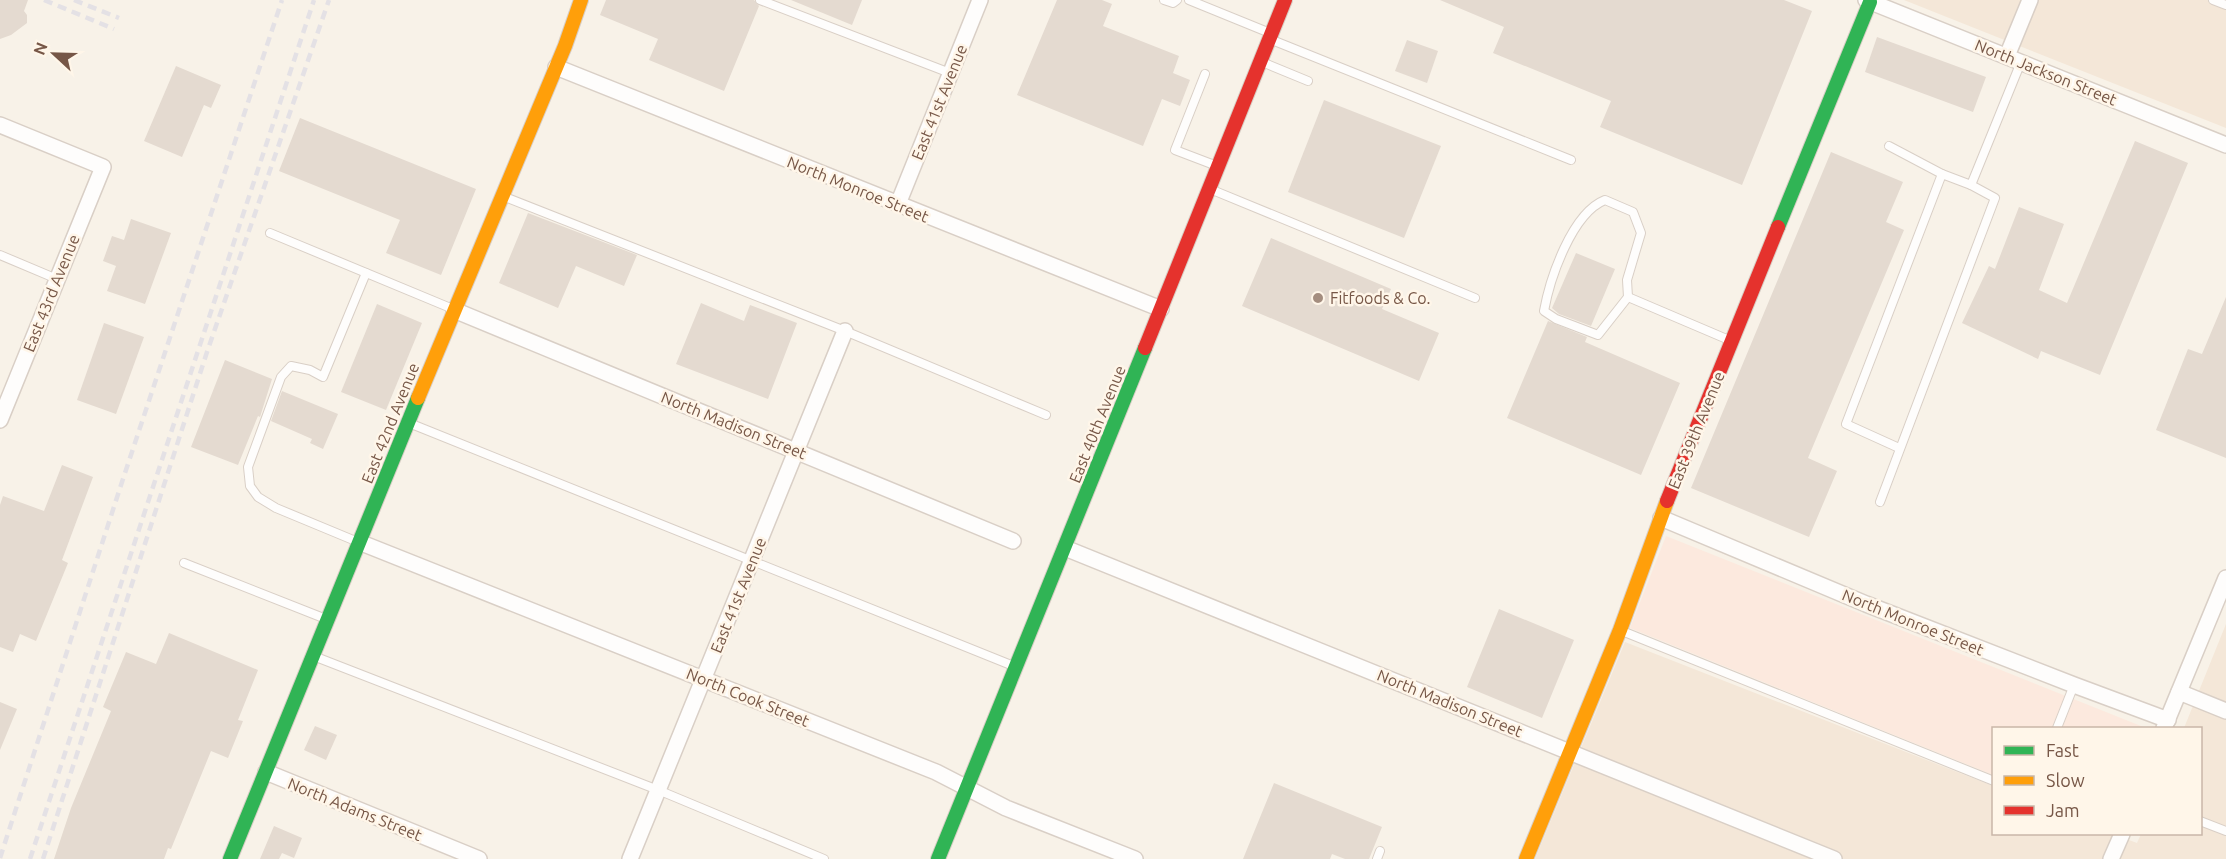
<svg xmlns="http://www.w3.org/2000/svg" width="2226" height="859" viewBox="0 0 2226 859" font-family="Ubuntu,sans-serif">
	<rect width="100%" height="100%" fill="#f8f2e8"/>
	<!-- residential -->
	<g fill="#f4e7d8">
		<path d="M1904 0H2226V128Z"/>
		<path d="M2226 624V859H1535L1625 642 1993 786 1994 834H2113L2137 843 2141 834H2200V728H2184Z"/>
	</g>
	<!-- commercial -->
	<path fill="#fce9de" d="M1666 536 2146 728H1994L1993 775 1630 628Z"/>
	<!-- building -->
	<g fill="#e4dad0">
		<path d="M0 0H28L24 11 27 15V23L11 35 0 39Z"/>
		<path d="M606 0H754L759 6 724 91 649 60 658 39 600 15Z"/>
		<path d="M791 0H862L852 25Z"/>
		<path d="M1057 0H1102L1112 4 1103 26 1179 56 1173 73 1190 80 1180 106 1162 99 1143 146 1017 95Z"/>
		<path d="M1440 0H1784L1812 11 1742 185 1600 127 1611 101 1493 53 1504 27Z"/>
		<path d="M1877 37 1986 77 1973 112 1865 72Z"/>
		<path d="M1407 40 1438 51 1427 83 1395 71Z"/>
		<path d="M176 66 221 85 211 108 204 105 182 157 144 141Z"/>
		<path d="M1324 100 1441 146 1404 238 1288 192Z"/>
		<path d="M300 118 476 189 441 275 386 253 400 220 279 171Z"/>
		<path d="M2135 141 2188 163 2100 375 2041 351 2038 359 1962 323 1989 266 1995 269 2019 207 2064 224 2039 290 2067 303Z"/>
		<path d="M1831 152 1903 182 1886 222 1904 230 1808 458 1837 471 1809 537 1691 488Z"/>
		<path d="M528 213 637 255 624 286 576 266 558 308 499 283Z"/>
		<path d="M131 219 171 233 145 304 107 291 116 266 103 261 112 236 124 240Z"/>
		<path d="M1271 238 1391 289 1382 309 1439 333 1419 381 1242 306Z"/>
		<path d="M1576 253 1615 269 1591 326 1559 314 1552 308Z"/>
		<path d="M2226 297V458L2156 430 2188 349 2202 354Z"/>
		<path d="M701 303 744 321 750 305 797 323 768 399 676 364Z"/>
		<path d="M377 304 422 323 386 410 341 392Z"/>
		<path d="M1548 321 1587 337 1585 342 1680 383 1641 475 1507 418Z"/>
		<path d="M104 323 144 337 116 414 77 400Z"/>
		<path d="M225 360 272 379 260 417 258 416 238 465 191 447Z"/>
		<path d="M282 391 338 414 323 449 310 443 312 439 271 421Z"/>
		<path d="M62 465 93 477 62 560 68 563 36 641 20 634 13 652 0 647V505L3 496 44 511Z"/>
		<path d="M1499 609 1574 640 1542 718 1467 687Z"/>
		<path d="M169 633 258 670 238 720 243 721 228 758 211 751 171 849 168 848 164 859H54L71 808 111 711 103 707 126 652 156 664Z"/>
		<path d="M0 702 17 709 0 750Z"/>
		<path d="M315 726 337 735 326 760 304 750Z"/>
		<path d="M1274 783 1382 827 1369 859H1345L1332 854 1330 859H1243Z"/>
		<path d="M274 826 302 838 294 858 282 853 279 859H260Z"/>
	</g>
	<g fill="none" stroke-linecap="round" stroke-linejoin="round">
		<!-- lane casing -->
		<g stroke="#d9cfc6" stroke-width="10">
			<g id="lane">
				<path d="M760 0 950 73"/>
				<path d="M1164 0 1173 3 1177 0"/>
				<path d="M1189 0 1270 33"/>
				<path d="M2213 0 2226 5"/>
				<path d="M1272 40 1571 160"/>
				<path d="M1262 62 1308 81"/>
				<path d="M1205 74 1175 150 1217 166"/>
				<path d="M1889 146 1942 174"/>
				<path d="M1210 189 1475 298"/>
				<path d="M505 197 845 331 1046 415"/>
				<path d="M1605 200 1633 212 1641 233 1627 280 1628 297 1598 335 1556 319 1544 311C1550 278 1572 213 1605 200Z"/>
				<path d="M270 233 453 309"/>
				<path d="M0 255 57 279"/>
				<path d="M1628 297 1729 340"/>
				<path d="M409 423 1016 667"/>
				<path d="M1899 448 1846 424 1942 174 1971 185 2021 62"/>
				<path d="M1880 502 1995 198 1971 185"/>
				<path d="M358 542 276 508 258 497 250 486 248 467 281 377 291 366 310 370 323 377 366 273"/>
				<path d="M184 563 326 619"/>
				<path d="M1622 631 1994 781"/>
				<path d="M316 657 658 790 824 859"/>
				<path d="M2057 728 2074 685"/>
				<path d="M2200 821 2226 831"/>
				<path d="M1377 859 1380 851"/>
			</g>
		</g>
		<!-- street casing -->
		<g stroke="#d9cfc6" stroke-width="18">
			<g id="street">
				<path d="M1866 0 2226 145"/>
				<path d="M2007 56 2030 0"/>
				<path d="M556 67 1161 309"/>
				<path d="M0 125 103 167 0 420"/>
				<path d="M898 204 980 0"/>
				<path d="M454 310 1013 541"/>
				<path d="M1661 518 1866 604 2074 685 2168 720"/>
				<path d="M359 542 936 772 1006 808 1135 859"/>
				<path d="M1065 548 1834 859"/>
				<path d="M2179 692 2226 711"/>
				<path d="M2164 728 2226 578"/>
				<path d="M266 772 479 859"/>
				<path d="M630 859 845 331"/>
				<path d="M2111 859 2122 834"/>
			</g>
		</g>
		<!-- fast casing -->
		<g stroke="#d8cec5" stroke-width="16">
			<g id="fast">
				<path d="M1778 227 1870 2"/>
				<path d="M230 859 418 398"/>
				<path d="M938 859 1145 348"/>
			</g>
		</g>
		<!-- slow casing -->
		<g stroke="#d8cec5" stroke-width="16">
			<g id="slow">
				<path d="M418 398 565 46 581 0"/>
				<path d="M1526 859 1620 630 1667 501"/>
			</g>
		</g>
		<!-- jam casing -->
		<g stroke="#d8cec5" stroke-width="16">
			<g id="jam">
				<path d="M1145 348 1285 0"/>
				<path d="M1667 501 1778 227"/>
			</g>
		</g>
		<!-- lane -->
		<use href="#lane" stroke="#fefdfc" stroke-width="8"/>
		<!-- street -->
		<use href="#street" stroke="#fefdfc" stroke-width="15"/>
		<!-- fast -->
		<use href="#fast" stroke="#30b455" stroke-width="14"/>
		<!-- slow -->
		<use href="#slow" stroke="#ff9f0a" stroke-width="14"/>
		<!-- jam -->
		<use href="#jam" stroke="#e5322d" stroke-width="14"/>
		<!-- rail -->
		<g stroke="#e4e1e5" stroke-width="4.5" stroke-dasharray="9 6" stroke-linecap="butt">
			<path d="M44 0 114 29"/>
			<path d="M74 0 119 18"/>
			<path d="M0 858 122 482 282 0"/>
			<path d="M30 859 314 0"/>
			<path d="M43 859 207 352 329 0"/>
		</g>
	</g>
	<!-- markers -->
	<circle fill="#a48d7f" stroke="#fff6e9" stroke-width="2" cx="1318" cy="298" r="6"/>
	<g text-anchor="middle" stroke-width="5" stroke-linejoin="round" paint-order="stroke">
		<!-- street labels -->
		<g font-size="16" fill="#775747" stroke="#fff6e9">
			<text transform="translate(2046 72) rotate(22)" y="6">North Jackson Street</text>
			<text transform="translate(939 102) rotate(-68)" y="6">East 41st Avenue</text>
			<text transform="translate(858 189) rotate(22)" y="6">North Monroe Street</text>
			<text transform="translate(51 293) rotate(-68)" y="6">East 43rd Avenue</text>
			<text transform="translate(390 423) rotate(-68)" y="6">East 42nd Avenue</text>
			<text transform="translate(1097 424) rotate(-68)" y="6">East 40th Avenue</text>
			<text transform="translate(734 425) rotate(22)" y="6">North Madison Street</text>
			<text transform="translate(1696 430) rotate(-68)" y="6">East 39th Avenue</text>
			<text transform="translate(738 595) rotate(-68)" y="6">East 41st Avenue</text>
			<text transform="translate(1913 622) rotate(22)" y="6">North Monroe Street</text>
			<text transform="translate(748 697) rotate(22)" y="6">North Cook Street</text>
			<text transform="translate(1450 703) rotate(22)" y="6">North Madison Street</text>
			<text transform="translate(355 809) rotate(22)" y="6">North Adams Street</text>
		</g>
		<!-- poi labels -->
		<g font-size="16" fill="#775747" stroke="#fff6e9" text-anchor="start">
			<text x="1330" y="304">Fitfoods &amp; Co.</text>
		</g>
	</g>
	<!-- legend -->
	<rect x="1992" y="727" width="210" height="108" fill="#fff6e9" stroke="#c9b6a8" stroke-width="1.5"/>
	<rect x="2004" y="746" width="30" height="9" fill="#30b455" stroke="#c9b6a8" stroke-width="1.5"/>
	<text x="2046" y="757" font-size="18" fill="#775747">Fast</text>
	<rect x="2004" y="776" width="30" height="9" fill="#ff9f0a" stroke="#c9b6a8" stroke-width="1.5"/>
	<text x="2046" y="787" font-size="18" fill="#775747">Slow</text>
	<rect x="2004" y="806" width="30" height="9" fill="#e5322d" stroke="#c9b6a8" stroke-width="1.5"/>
	<text x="2046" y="817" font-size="18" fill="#775747">Jam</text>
	<!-- north arrow -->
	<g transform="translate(54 54) rotate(292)" stroke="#fff6e9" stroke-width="4.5" paint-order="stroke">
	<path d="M0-4.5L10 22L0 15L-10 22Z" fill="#775747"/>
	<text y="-9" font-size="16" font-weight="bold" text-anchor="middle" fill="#775747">N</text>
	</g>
</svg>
